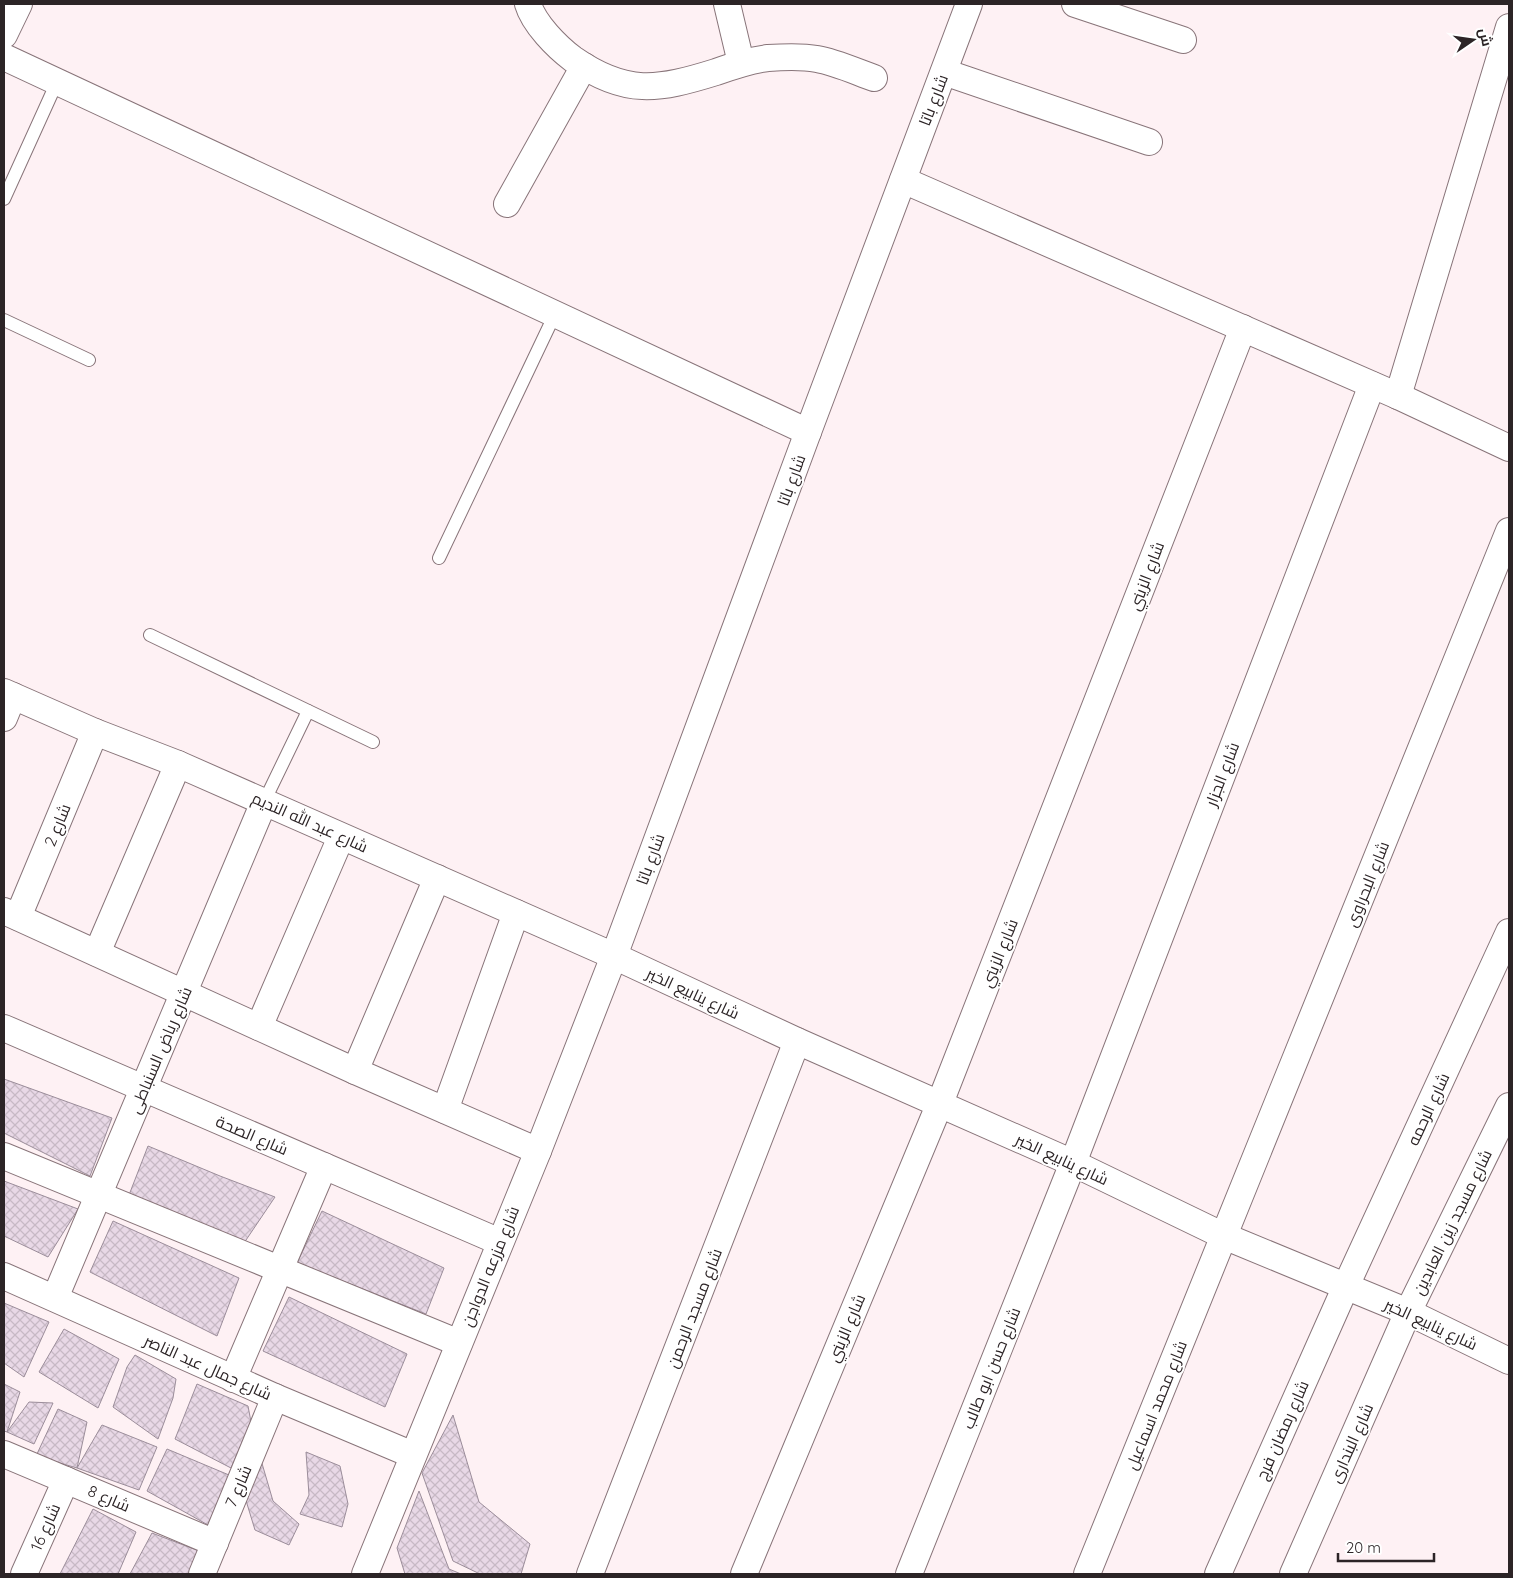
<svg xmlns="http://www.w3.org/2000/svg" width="1513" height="1578" viewBox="0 0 1513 1578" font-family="Quicksand,Cairo,sans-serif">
	<defs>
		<pattern id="building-cross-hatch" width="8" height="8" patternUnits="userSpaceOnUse" patternTransform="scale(1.25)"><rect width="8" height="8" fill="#e8d8e6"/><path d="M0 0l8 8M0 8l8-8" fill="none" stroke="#c7b9c5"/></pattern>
	</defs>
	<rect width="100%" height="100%" fill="#fef1f4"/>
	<!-- building -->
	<g fill="url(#building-cross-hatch)" stroke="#9b8d9a">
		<path d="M4 1079 112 1118 90 1176 4 1133Z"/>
		<path d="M148 1146 220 1176 275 1197 244 1243 129 1195Z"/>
		<path d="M4 1181 78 1209 48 1257 4 1236Z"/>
		<path d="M322 1211 444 1268 426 1314 297 1263Z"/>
		<path d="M113 1221 239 1278 217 1336 90 1272Z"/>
		<path d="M289 1297 407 1354 385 1407 263 1351Z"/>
		<path d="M4 1303 49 1322 24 1377 4 1363Z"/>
		<path d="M64 1329 119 1359 98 1408 39 1372Z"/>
		<path d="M135 1355 176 1379 173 1398 158 1439 113 1407 127 1367Z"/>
		<path d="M4 1384 20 1392 7 1432 4 1431Z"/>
		<path d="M197 1384 248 1406 251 1422 231 1468 175 1439Z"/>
		<path d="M29 1402 53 1403 34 1444 7 1432Z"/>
		<path d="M58 1409 87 1422 77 1468 36 1456Z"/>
		<path d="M453 1415 479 1502 530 1544 521 1574H480L453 1561 422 1473Z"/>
		<path d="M102 1425 157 1447 139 1490 77 1468Z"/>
		<path d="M167 1449 229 1475 208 1525 147 1491Z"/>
		<path d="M306 1452 340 1466 348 1504 342 1527 300 1514 309 1495Z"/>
		<path d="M261 1460 273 1501 299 1524 289 1545 255 1530 244 1494Z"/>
		<path d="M419 1491 449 1569 461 1574H405L397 1548Z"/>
		<path d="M93 1509 136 1532 118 1574H60Z"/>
		<path d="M152 1533 199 1551 189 1574H130Z"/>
	</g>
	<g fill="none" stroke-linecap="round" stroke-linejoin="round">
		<!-- lane casing -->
		<g stroke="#887479" stroke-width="14">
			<g id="lane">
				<path d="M4 199 57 82"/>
				<path d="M4 320 89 360"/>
				<path d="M439 558 555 314"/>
				<path d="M150 635 373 742"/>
				<path d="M264 802 308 711"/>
			</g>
		</g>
		<!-- street casing -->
		<g stroke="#887479" stroke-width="28">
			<g id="street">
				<path d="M528 4C534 24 557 47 573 59 626 96 658 90 716 72 733 66 750 60 768 58 783 57 801 56 817 59 835 62 857 72 874 78"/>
				<path d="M727 4 741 63"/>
				<path d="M1075 4 1183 40"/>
				<path d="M4 35 19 4"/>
				<path d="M4 57 808 432"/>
				<path d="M944 72 1149 142"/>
				<path d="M903 180 1398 396 1509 448"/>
				<path d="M507 204 584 66"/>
				<path d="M1398 396 1509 27"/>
				<path d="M4 692 95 732 178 764 614 956 797 1041 1073 1163 1224 1236 1408 1312 1509 1361"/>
				<path d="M4 718 13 696"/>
				<path d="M4 911 355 1071 538 1151"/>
				<path d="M18 917 95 732"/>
				<path d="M97 953 178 764"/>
				<path d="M259 1027 341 837"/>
				<path d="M4 1028 500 1242"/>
				<path d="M355 1071 437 878"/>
				<path d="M445 1110 516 913"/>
				<path d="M4 1156 459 1343"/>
				<path d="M4 1276 275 1397 413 1455"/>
				<path d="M55 1298 264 802"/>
				<path d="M233 1379 324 1166"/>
				<path d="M4 1454 215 1543"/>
				<path d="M24 1574 66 1480"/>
				<path d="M202 1574 275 1397"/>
				<path d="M365 1574 538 1151 614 956 808 432 969 4"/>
				<path d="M590 1574 797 1041"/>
				<path d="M744 1574 940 1103 1243 328"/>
				<path d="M909 1574 1073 1163 1372 385"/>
				<path d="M1087 1574 1509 531"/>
				<path d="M1218 1574 1346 1286 1509 932"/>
				<path d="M1293 1574 1408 1312 1509 1106"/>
			</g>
		</g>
		<!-- lane -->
		<use href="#lane" stroke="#fff" stroke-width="12"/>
		<!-- street -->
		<use href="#street" stroke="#fff" stroke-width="26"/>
	</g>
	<g text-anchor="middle" stroke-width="4" stroke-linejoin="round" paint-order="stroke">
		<!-- street labels -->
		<g font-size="16" fill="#2c2426" stroke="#fff">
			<text transform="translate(933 100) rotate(-69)" y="6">شارع باتا</text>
			<text transform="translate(791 480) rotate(-70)" y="6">شارع باتا</text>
			<text transform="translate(1146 576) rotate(-69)" y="6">شارع الزيني</text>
			<text transform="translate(1222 774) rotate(-69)" y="6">شارع الجزار</text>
			<text transform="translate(310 822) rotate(24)" y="6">شارع عبد الله النديم</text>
			<text transform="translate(57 825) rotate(-68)" y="6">شارع 2</text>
			<text transform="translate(650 859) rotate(-70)" y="6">شارع باتا</text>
			<text transform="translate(1367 884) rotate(-68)" y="6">شارع البحراوى</text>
			<text transform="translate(999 953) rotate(-68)" y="6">شارع الزيني</text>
			<text transform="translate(693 993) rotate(25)" y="6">شارع ينابيع الخير</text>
			<text transform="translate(160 1050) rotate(-67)" y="6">شارع رياض السنباطى</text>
			<text transform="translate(1428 1109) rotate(-65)" y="6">شارع الرحمه</text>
			<text transform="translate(252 1135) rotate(23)" y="6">شارع الصحة</text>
			<text transform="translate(1062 1159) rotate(25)" y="6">شارع ينابيع الخير</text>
			<text transform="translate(1452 1222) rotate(-64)" y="6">شارع مسجد زين العابدين</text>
			<text transform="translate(490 1266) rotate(-68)" y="6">شارع مزرعه الدواجن</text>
			<text transform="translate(694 1308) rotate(-69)" y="6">شارع مسجد الرحمن</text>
			<text transform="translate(1431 1324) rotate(25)" y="6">شارع ينابيع الخير</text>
			<text transform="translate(846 1328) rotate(-67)" y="6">شارع الزيني</text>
			<text transform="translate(208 1367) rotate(24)" y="6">شارع جمال عبد الناصر</text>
			<text transform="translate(991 1368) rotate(-68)" y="6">شارع حسن ابو طالب</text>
			<text transform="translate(1156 1405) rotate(-68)" y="6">شارع محمد اسماعيل</text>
			<text transform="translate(1282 1430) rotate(-66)" y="6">شارع رمضان فرج</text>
			<text transform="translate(1351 1443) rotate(-66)" y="6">شارع البندارى</text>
			<text transform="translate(238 1486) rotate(-67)" y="6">شارع 7</text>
			<text transform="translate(109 1498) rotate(23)" y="6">شارع 8</text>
			<text transform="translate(45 1527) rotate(-66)" y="6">شارع 16</text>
		</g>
	</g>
	<!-- border -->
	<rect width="1513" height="1578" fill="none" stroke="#2c2426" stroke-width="10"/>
	<!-- north arrow -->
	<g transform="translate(1473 40) rotate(77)" stroke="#ffffff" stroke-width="4" paint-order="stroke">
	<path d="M0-4L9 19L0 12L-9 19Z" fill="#2c2426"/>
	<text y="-8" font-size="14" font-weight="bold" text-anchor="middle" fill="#2c2426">ش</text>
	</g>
	<!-- scale -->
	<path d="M1338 1553v8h96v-8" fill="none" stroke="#2c2426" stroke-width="2.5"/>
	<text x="1346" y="1553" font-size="15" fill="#2c2426" stroke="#ffffff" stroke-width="4" paint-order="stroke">20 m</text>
</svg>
